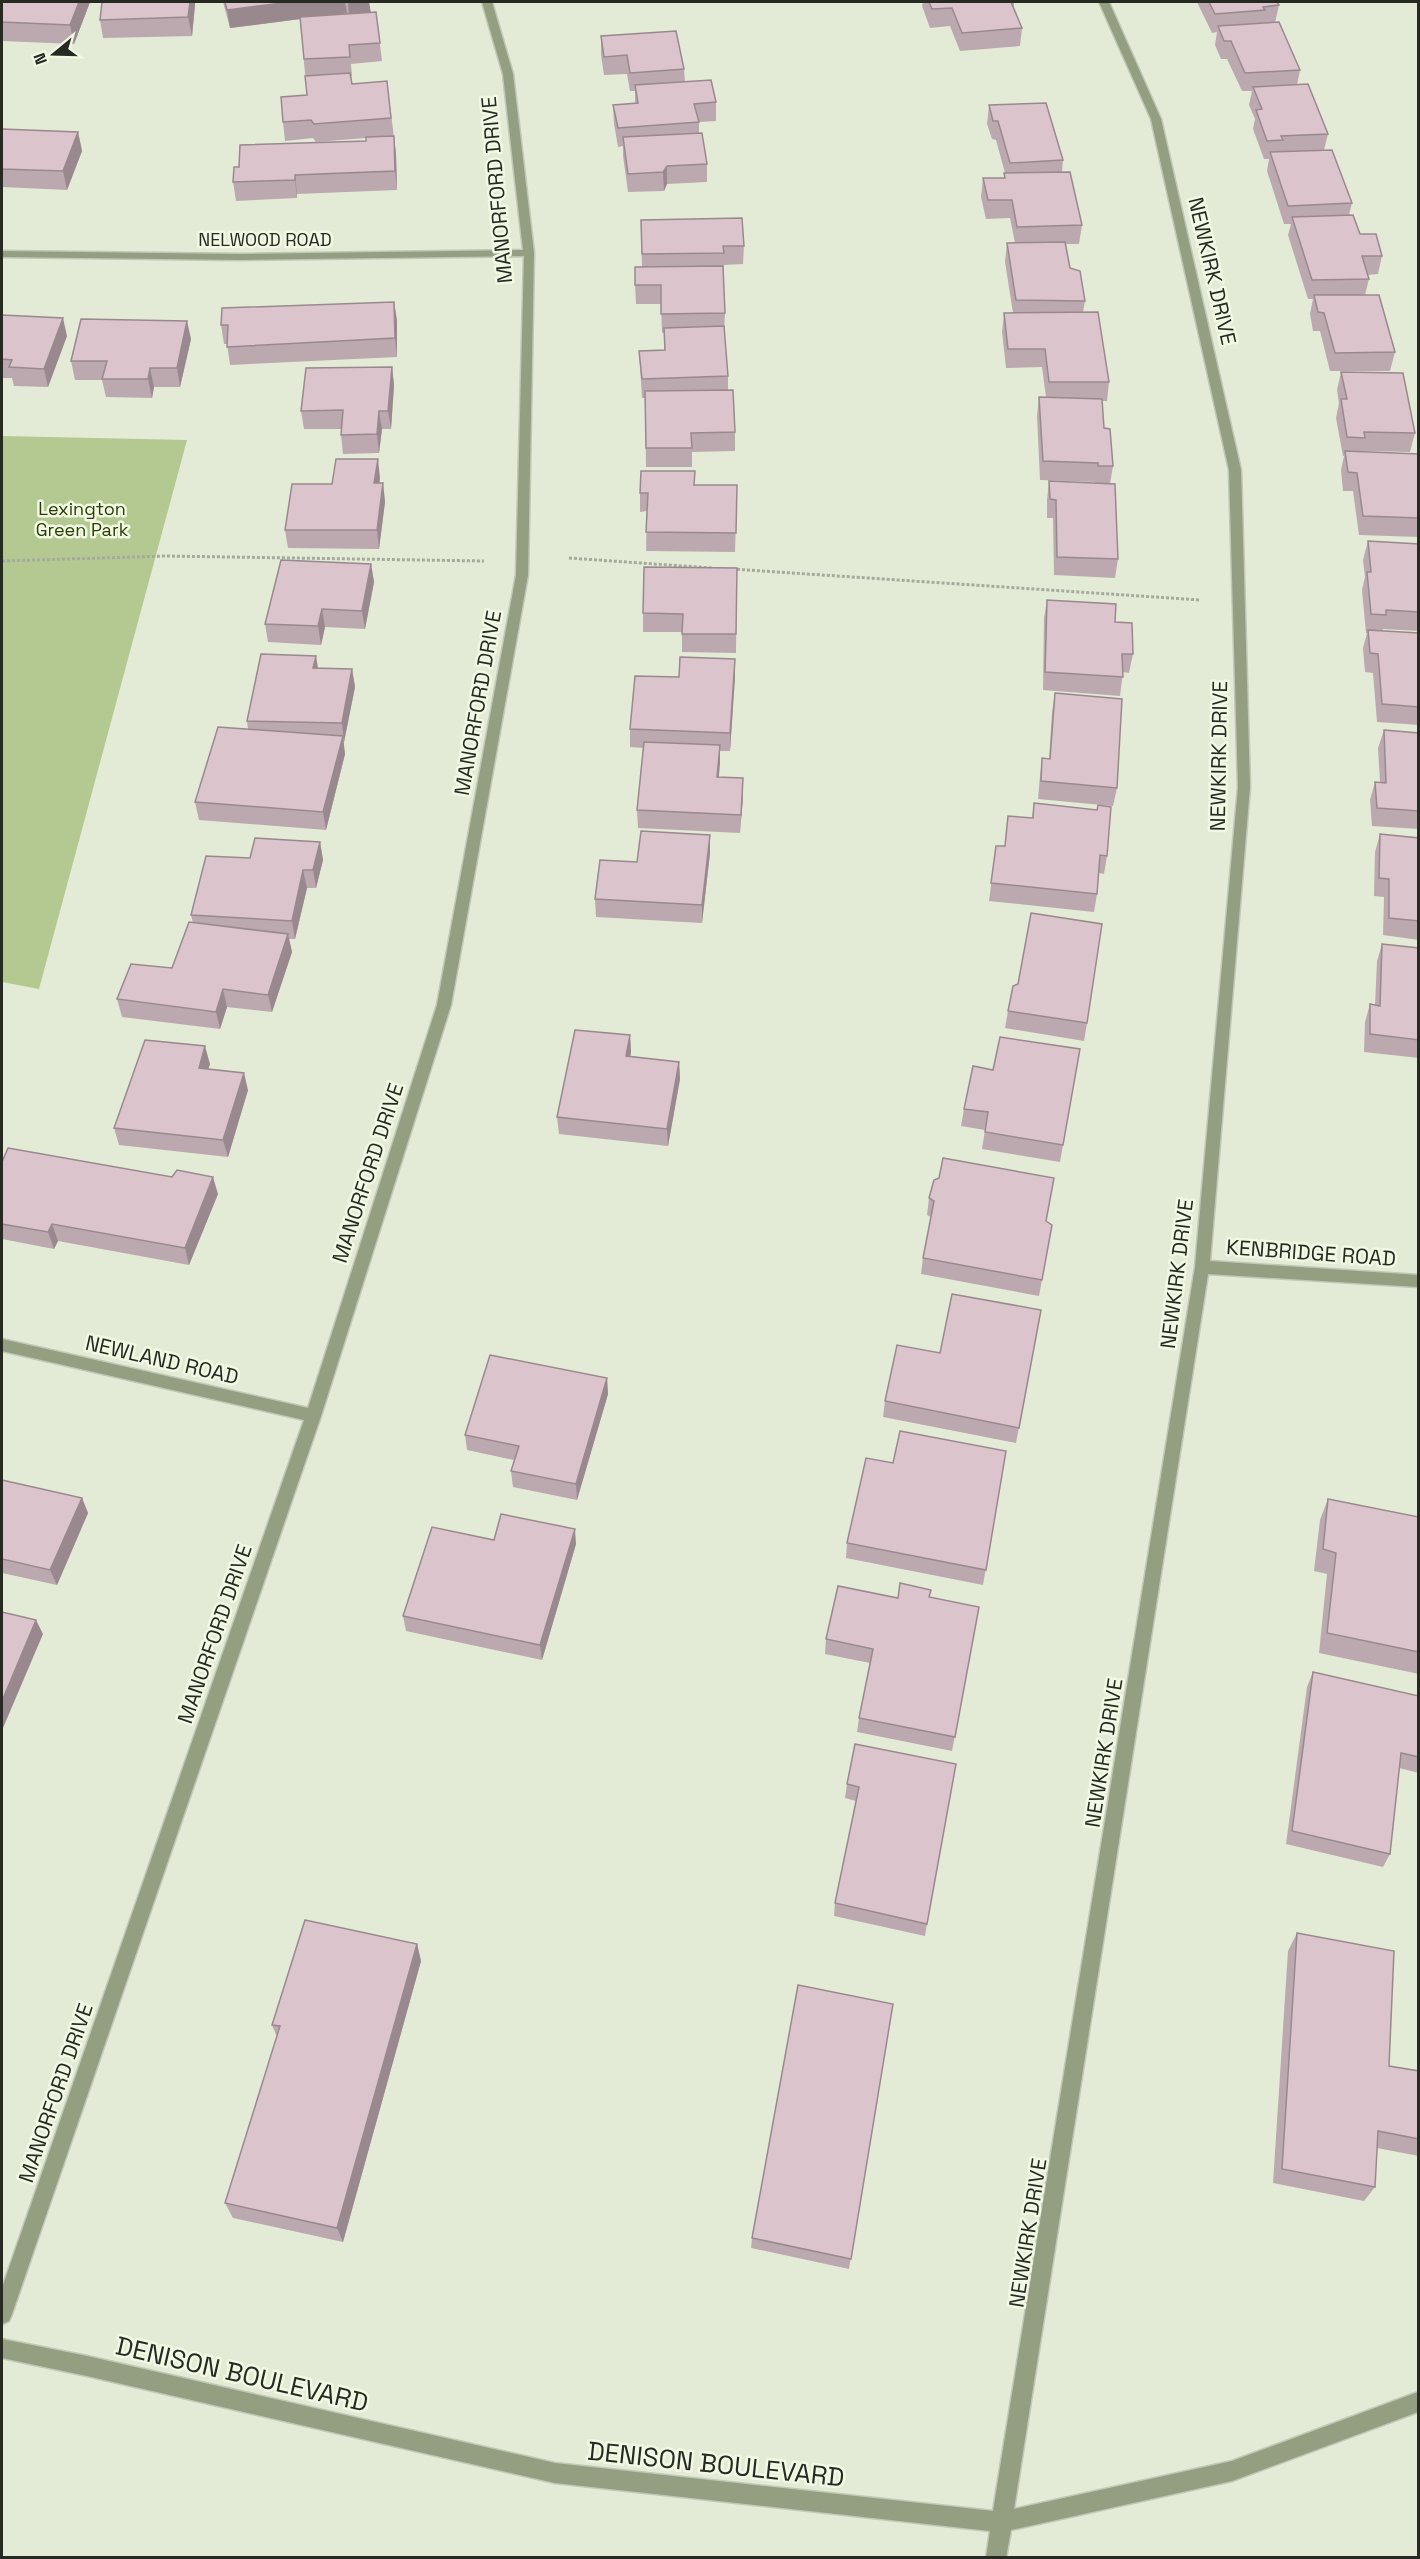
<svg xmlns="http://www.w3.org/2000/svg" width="1420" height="2559" viewBox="0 0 1420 2559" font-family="'Space Grotesk',sans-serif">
	<rect width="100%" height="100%" fill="#e3ebd7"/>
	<!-- green -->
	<path fill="#b4c991" d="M2 436 187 440 39 989 2 982Z"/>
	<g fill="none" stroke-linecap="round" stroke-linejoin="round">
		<!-- street casing -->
		<g stroke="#c1c8b7" stroke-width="3">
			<g id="street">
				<path d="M482 2H492L513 74 534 253 528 575 451 1005 321 1416 12 2314 9 2321 2 2324V2288L304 1420 2 1351V1339L308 1408 437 1005 516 575 524 256 240 260 2 257V251L240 254 523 250 503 74Z"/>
				<path d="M1099 2H1109L1161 119 1241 470 1250 787 1210 1261 1418 1275V1287L1208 1274 1014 2509 1232 2461 1418 2392V2412L1232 2481 1011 2530 1006 2558H986L990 2531 555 2483 87 2376 2 2358V2339L87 2356 555 2463 993 2511 1195 1267 1238 787 1229 470 1151 119Z"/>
			</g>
		</g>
		<!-- path -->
		<g stroke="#a5ab9c" stroke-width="3" stroke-dasharray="3 2" stroke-linecap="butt">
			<path d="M569 558 712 568"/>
			<path d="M2 561 166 556 484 561"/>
			<path d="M732 569 1200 600"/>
		</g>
		<!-- street -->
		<use href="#street" fill="#939f80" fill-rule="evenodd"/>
	</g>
	<!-- wall -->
	<g fill="#bca9af">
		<path d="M2 2H90L74 44 2 41Z"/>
		<path d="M102 2H195V5L192 36 103 38 100 20Z"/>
		<path d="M223 2H369L370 12H376L382 61 351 64 352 76H351L352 84 387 81 396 154 397 190 297 194V198L236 201 233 182 239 167 366 141V138L316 142 313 138 285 141 283 122 307 95 300 19 230 28Z"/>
		<path d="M923 2H1014V8L1022 28 1020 46 960 51 950 26 930 28 922 6Z"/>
		<path d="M1197 2H1277L1279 5 1275 23 1300 70 1297 85 1328 134 1324 150 1352 203 1349 215 1360 234 1382 256 1378 274 1367 275 1369 279 1365 295 1395 352 1390 371H1330L1320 331H1313L1310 314 1313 299H1308L1288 235 1291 224H1284L1267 171 1269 159H1264L1253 129 1255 119 1249 105 1252 91H1242L1227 59H1221L1215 45 1217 32 1212 33Z"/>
		<path d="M601 36 684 69 685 82 716 102V121L699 122V133L707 164V182L667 184 664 191 628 192 623 156V146L618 147 614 124 613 105 635 103V91H630L627 74 604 75 601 55Z"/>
		<path d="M989 105 1063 160 1062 172 1082 225 1079 244H1066L1070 268 1085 301 1083 312 1109 382 1107 401H1102L1104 428 1113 466 1110 484 1118 559 1115 578 1054 575 1053 518H1047V500L1049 481 1095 483V482L1040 480 1037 416 1039 397H1046L1042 367 1006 368 1002 332 1004 313H1013L1005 262 1007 243H1015L1010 218 986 219 981 197 983 178H1004V173H1005L996 140 992 139 987 124Z"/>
		<path d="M2 129 78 132 82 151 67 190 2 187Z"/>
		<path d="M641 220 744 246 743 264 724 265 723 272 725 313 724 332 728 376V390L735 432V451L692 452V467H646L645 398H642L639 351 664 350V333H662L661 304H636L635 285 642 267Z"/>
		<path d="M394 302 397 321V357L230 365 227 344H224L221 325Z"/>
		<path d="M2 315 67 336 48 387 14 386 12 378H2Z"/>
		<path d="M191 339 180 387H154L152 398 106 397 102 380H75L71 361Z"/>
		<path d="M392 367 394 385 391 429H382L379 453 343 454 341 435V429H304L301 411Z"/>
		<path d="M1341 372 1415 433 1410 452 1362 451V452L1419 454V537L1359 535 1353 491H1343L1341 470 1344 456H1343L1336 418 1339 403 1337 390Z"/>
		<path d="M380 478 379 483H383L385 502 379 549 288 548 285 530 332 484Z"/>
		<path d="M695 485H737L735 552 646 551 647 511 640 512V493Z"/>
		<path d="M1368 541 1419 544V631L1383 629 1382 631 1419 633V725L1377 722 1373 673 1365 672 1363 648 1367 633H1366L1362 590 1365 577 1363 560Z"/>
		<path d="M371 564 374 582 365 629 325 627 321 645 268 642 265 624Z"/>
		<path d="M737 568 736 653 682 652V632H643V613Z"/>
		<path d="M1047 600 1115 622 1133 654 1129 673 1123 672 1120 696 1043 690 1044 618Z"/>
		<path d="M735 659V677L730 751H720L719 777 743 796 740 833 638 828 637 810 643 748 630 747V729L679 677Z"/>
		<path d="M318 668 352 669 355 687 344 742H343L345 754 326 830 199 820 195 802 248 729 247 721Z"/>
		<path d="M1055 693 1117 788 1113 806 1038 799 1040 776 1042 758 1049 759 1052 712Z"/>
		<path d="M1384 730 1419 733V829L1372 826 1370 800 1375 782H1380L1378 748Z"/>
		<path d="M1034 803 1107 856 1104 874 1099 873 1097 894 1094 912 989 901 996 846H1005L1008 816 1032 818Z"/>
		<path d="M1380 834 1419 838V940L1383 935 1384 897 1374 896 1375 852Z"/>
		<path d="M320 842 323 860 316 888H307L295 939H289L292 952 272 1012 227 1007 220 1029 122 1017 117 999 172 968 193 923 191 915 250 858Z"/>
		<path d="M710 853 702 923 596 917 595 899 637 862Z"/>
		<path d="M1382 944 1419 948V1058L1364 1052 1365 1022 1370 1004 1375 1005 1377 961Z"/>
		<path d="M1018 984 1087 1023 1084 1041 1005 1028 1008 1011Z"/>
		<path d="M630 1035 631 1052 630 1057 679 1062 680 1079 668 1146 559 1134 557 1117Z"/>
		<path d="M1080 1049 1060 1162 982 1149 985 1130 961 1126 964 1109 993 1070Z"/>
		<path d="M210 1064 208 1069 248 1090 228 1157 119 1145 114 1128Z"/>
		<path d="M2 1162 172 1177 218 1194 189 1265 58 1241 54 1249 2 1239Z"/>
		<path d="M929 1198 1052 1225 1039 1296 921 1274 923 1258 931 1217 927 1215Z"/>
		<path d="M1041 1310 1016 1443 883 1417 885 1401 940 1353Z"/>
		<path d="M607 1378 608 1394 577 1500 513 1487 511 1471 514 1460 467 1450 465 1435Z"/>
		<path d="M1006 1451 983 1585 846 1558 847 1543 893 1463Z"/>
		<path d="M2 1480 82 1498 88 1513 57 1585 2 1573Z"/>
		<path d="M1328 1499 1419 1517V1674L1319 1653 1327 1574 1314 1571 1320 1520Z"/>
		<path d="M494 1540 576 1544 542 1660 406 1631 403 1616Z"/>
		<path d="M929 1597 979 1607 952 1751 857 1732 859 1718 870 1663 825 1654 826 1639 898 1598Z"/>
		<path d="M1313 1672 1419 1696V1773L1399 1768 1390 1854 1383 1867 1286 1844 1307 1687Z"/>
		<path d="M855 1744 927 1924 925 1936 834 1916 835 1903 856 1801 845 1798 847 1784Z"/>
		<path d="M1297 1933 1389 2066 1419 2071V2156L1377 2148 1375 2187 1364 2201 1273 2183 1288 1951Z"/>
		<path d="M417 1944 421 1961 343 2242 233 2218 225 2203 277 2037 272 2025Z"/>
		<path d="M893 2004 849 2269 751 2248 752 2238Z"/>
	</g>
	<!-- shaded-wall -->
	<g fill="#99898f">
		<path d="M79 2H90L74 44 70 25Z"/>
		<path d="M190 2H195V5L192 36 188 17Z"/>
		<path d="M290 2H345L347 13 230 28 227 10Z"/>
		<path d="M348 2H369L371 13 349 16Z"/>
		<path d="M78 132 82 151 67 190 63 171Z"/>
		<path d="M394 136 396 154 397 190 395 171Z"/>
		<path d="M667 166V184L664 191 663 172Z"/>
		<path d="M295 175 297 194V198L295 180Z"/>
		<path d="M394 302 397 321V357L395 338Z"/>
		<path d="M63 318 67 336 48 387 44 369Z"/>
		<path d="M187 321 191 339 180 387 177 368Z"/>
		<path d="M392 367 394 385 391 429 388 411Z"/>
		<path d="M150 368 154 387 152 398 148 379Z"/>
		<path d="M379 411 382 429 379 453 377 434Z"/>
		<path d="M378 459 380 478 377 502 374 483Z"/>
		<path d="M383 483 385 502 379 549 377 530Z"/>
		<path d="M371 564 374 582 365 629 362 611Z"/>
		<path d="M322 609 325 627 321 645 318 626Z"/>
		<path d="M316 656 319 674 313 668Z"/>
		<path d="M735 659V677L730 751V733Z"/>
		<path d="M352 669 355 687 344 742 342 723Z"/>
		<path d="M343 736 345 754 326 830 323 812Z"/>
		<path d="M720 745V763L717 795V777Z"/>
		<path d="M743 778V796L740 833 741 815Z"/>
		<path d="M710 835V853L702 923V905Z"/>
		<path d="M320 842 323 860 316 888 313 870Z"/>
		<path d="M303 870 307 888 295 939 292 921Z"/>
		<path d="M288 934 292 952 272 1012 268 995Z"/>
		<path d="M223 989 227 1007 220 1029 216 1012Z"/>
		<path d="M630 1035 631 1052 627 1074 626 1056Z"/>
		<path d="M205 1046 210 1064 203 1085 199 1068Z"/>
		<path d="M679 1062 680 1079 668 1146 667 1129Z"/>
		<path d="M244 1073 248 1090 228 1157 223 1140Z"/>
		<path d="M213 1177 218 1194 189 1265 185 1248Z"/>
		<path d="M52 1224 58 1241 54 1249 48 1232Z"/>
		<path d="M607 1378 608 1394 577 1500 576 1484Z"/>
		<path d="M82 1498 88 1513 57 1585 50 1570Z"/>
		<path d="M575 1529 576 1544 542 1660 540 1645Z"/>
		<path d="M36 1620 43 1634 3 1728 2 1724V1701Z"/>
		<path d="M417 1944 421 1961 343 2242 337 2228Z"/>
	</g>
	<!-- building -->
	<g fill="#dbc4cc" stroke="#99898f" stroke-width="1.5">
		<path d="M2 2H79L70 25 2 22Z"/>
		<path d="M102 2H190L188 17 100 20Z"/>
		<path d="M225 2H290L227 10Z"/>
		<path d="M929 2H1011L1022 28 962 33 952 8 932 9Z"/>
		<path d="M1209 2H1277L1279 5 1263 7 1265 10 1215 14Z"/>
		<path d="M376 12 380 43 349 45 350 57 304 59 300 17Z"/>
		<path d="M1279 22 1300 70 1245 73 1231 41H1224L1218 26Z"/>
		<path d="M676 31 684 69 630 73 627 55 604 57 601 36Z"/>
		<path d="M350 73 352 84 387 81 391 118 314 124 311 120 283 122 281 97 307 95 305 76Z"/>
		<path d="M711 80 716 102 694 104 699 122 618 128 613 105 638 103 635 85Z"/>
		<path d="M1308 84 1328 134 1281 136 1283 140 1267 141 1256 110 1262 109 1253 87Z"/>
		<path d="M1046 103 1063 160 1010 163 998 121H993L989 105Z"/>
		<path d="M2 129 78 132 63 171 2 169Z"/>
		<path d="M702 133 707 164 667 166 663 172 628 174 623 137Z"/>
		<path d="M394 136 395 171 295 175V180L233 182 234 167H239L240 145 366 141V137Z"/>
		<path d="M1332 150 1352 203 1288 206 1270 152Z"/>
		<path d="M1070 172 1082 225 1017 227 1012 200H988L983 178H1005L1004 173Z"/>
		<path d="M1353 215 1360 234H1376L1382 256H1362L1369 279 1312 280 1292 217Z"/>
		<path d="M742 218 744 246H723L724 253 642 254 641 220Z"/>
		<path d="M1065 242 1070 268 1080 271 1085 301 1016 300 1007 243Z"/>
		<path d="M723 266 725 313 661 314V285H635V267Z"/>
		<path d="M1314 295H1379L1395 352 1335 353 1324 313 1318 312Z"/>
		<path d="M394 302 395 338 227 347 228 325H221L222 308Z"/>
		<path d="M1098 312 1109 382H1049L1045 349H1008L1004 313Z"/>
		<path d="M2 315 63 318 44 369 9 367 12 360 2 359Z"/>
		<path d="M81 319 187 321 177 368H150L148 379H102L107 361H71Z"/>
		<path d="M724 326 728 376 642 379 639 351 665 350 664 328Z"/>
		<path d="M392 367 388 411H379L377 434 341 435 343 410 301 411 306 368Z"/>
		<path d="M1341 372 1403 373 1415 433 1364 432 1365 438 1347 437 1341 399H1347Z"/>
		<path d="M733 390 735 432 691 433 692 448H646L645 391Z"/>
		<path d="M1039 397 1102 399 1104 428 1110 429 1113 466H1098V463L1043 461Z"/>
		<path d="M1345 451 1419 454V518L1363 516 1357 473 1348 472Z"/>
		<path d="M336 459H378L374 483H383L377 530H285L292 484H332Z"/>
		<path d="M641 471H695L694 485H737L736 533 646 532 648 493H640Z"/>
		<path d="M1049 481 1115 484 1118 559 1057 557 1056 500 1050 499Z"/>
		<path d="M1368 541 1419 544V612L1386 610V615L1371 614 1367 572H1371Z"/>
		<path d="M281 560 371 564 362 611 322 609 318 626 265 624Z"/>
		<path d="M644 567 737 568 736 634H682L683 614 643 613Z"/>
		<path d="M1047 600 1116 604 1115 622 1132 623 1133 654H1122L1123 677 1045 672Z"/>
		<path d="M1368 630 1419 633V707L1382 704 1378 654 1370 653Z"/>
		<path d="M261 654 316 656 313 668 352 669 342 723 247 721Z"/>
		<path d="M680 657 735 659 730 733 630 729 635 676 679 677Z"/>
		<path d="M1055 693 1122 699 1117 788 1041 781 1042 758 1050 759Z"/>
		<path d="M218 727 343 736 323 812 195 802Z"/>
		<path d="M1384 730 1419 733V811L1377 808 1375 782 1386 783Z"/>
		<path d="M644 742 720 745 717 777 743 778 741 815 637 810Z"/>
		<path d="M1034 803 1097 810 1098 805 1111 807 1107 856 1100 855 1097 894 991 883 996 846H1005L1008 816 1033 818Z"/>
		<path d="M641 831 710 835 702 905 595 899 600 860 637 862Z"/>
		<path d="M1380 834 1419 838V921L1389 918V879L1379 878Z"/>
		<path d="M255 838 320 842 313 870H303L292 921 191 915 206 856 250 858Z"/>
		<path d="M1031 913 1102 924 1087 1023 1008 1011 1013 986 1018 984Z"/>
		<path d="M189 922 288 934 268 995 223 989 216 1012 117 999 131 964 172 968Z"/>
		<path d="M1382 944 1419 948V1040L1370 1034V1004L1380 1006Z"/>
		<path d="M575 1030 630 1035 626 1056 679 1062 667 1129 557 1117Z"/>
		<path d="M1000 1037 1080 1049 1063 1145 985 1132 988 1112 964 1109 973 1066 993 1070Z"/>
		<path d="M145 1040 205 1046 199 1068 244 1073 223 1140 114 1128Z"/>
		<path d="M8 1148 172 1177 177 1170 213 1177 185 1248 52 1224 48 1232 2 1224V1162Z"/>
		<path d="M943 1158 1054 1178 1046 1221 1052 1225 1042 1280 923 1258 934 1201 929 1198 934 1180 939 1178Z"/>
		<path d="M952 1294 1041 1310 1019 1428 885 1401 897 1345 940 1353Z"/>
		<path d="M490 1355 607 1378 576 1484 511 1471 519 1446 465 1435Z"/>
		<path d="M900 1431 1006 1451 986 1570 847 1543 866 1458 893 1463Z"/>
		<path d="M2 1480 82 1498 50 1570 2 1559Z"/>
		<path d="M1328 1499 1419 1517V1652L1327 1633 1336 1553 1323 1549Z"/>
		<path d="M501 1514 575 1529 540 1645 403 1616 432 1527 494 1540Z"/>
		<path d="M900 1583 931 1590 929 1597 979 1607 955 1737 859 1718 873 1649 826 1639 838 1586 898 1598Z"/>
		<path d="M2 1612 36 1620 2 1701Z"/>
		<path d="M1313 1672 1419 1696V1757L1401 1753 1390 1854 1292 1831Z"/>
		<path d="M855 1744 956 1764 927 1924 835 1903 859 1787 847 1784Z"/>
		<path d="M305 1920 417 1944 337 2228 225 2203 280 2026 272 2025Z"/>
		<path d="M1297 1933 1394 1951 1389 2066 1419 2071V2139L1378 2131 1375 2187 1282 2169Z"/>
		<path d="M798 1985 893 2004 851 2259 752 2238Z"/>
	</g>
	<g text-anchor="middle" stroke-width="5" stroke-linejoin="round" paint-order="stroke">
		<!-- far-street labels -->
		<g font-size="18" fill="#272a23" stroke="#f1f9e4">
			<text x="265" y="246">NELWOOD ROAD</text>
		</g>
		<!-- far-park labels -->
		<g font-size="18" fill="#2d3d05" stroke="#f1f9e4">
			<text x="82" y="515">Lexington<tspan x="82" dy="21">Green Park</tspan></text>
		</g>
		<!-- street labels -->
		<g font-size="21" fill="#272a23" stroke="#f1f9e4">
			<text transform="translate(497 190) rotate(-95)" y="7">MANORFORD DRIVE</text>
			<text transform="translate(1212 271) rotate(77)" y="7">NEWKIRK DRIVE</text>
			<text transform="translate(478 703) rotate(-80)" y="7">MANORFORD DRIVE</text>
			<text transform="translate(1219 756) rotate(-89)" y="7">NEWKIRK DRIVE</text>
			<text transform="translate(368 1173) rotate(-72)" y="7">MANORFORD DRIVE</text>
			<text transform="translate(1311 1253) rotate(4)" y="7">KENBRIDGE ROAD</text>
			<text transform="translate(1177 1274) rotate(-83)" y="7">NEWKIRK DRIVE</text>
			<text transform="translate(162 1360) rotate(13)" y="7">NEWLAND ROAD</text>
			<text transform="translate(215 1634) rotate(-71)" y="7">MANORFORD DRIVE</text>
			<text transform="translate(1104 1753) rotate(-81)" y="7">NEWKIRK DRIVE</text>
			<text transform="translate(56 2093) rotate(-71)" y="7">MANORFORD DRIVE</text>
			<text transform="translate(1028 2233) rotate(-81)" y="7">NEWKIRK DRIVE</text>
		</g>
		<!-- near-street labels -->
		<g font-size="26" fill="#272a23" stroke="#f1f9e4">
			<text transform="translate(242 2374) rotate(13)" y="9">DENISON BOULEVARD</text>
			<text transform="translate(716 2464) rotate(6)" y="9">DENISON BOULEVARD</text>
		</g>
	</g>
	<!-- border -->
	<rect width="1420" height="2559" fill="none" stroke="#272a23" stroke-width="6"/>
	<!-- north arrow -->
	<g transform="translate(54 54) rotate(251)" stroke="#f1f9e4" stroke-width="4.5" paint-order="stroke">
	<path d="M0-4.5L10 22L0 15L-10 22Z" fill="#272a23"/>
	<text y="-9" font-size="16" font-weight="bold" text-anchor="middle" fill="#272a23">N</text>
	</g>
</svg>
